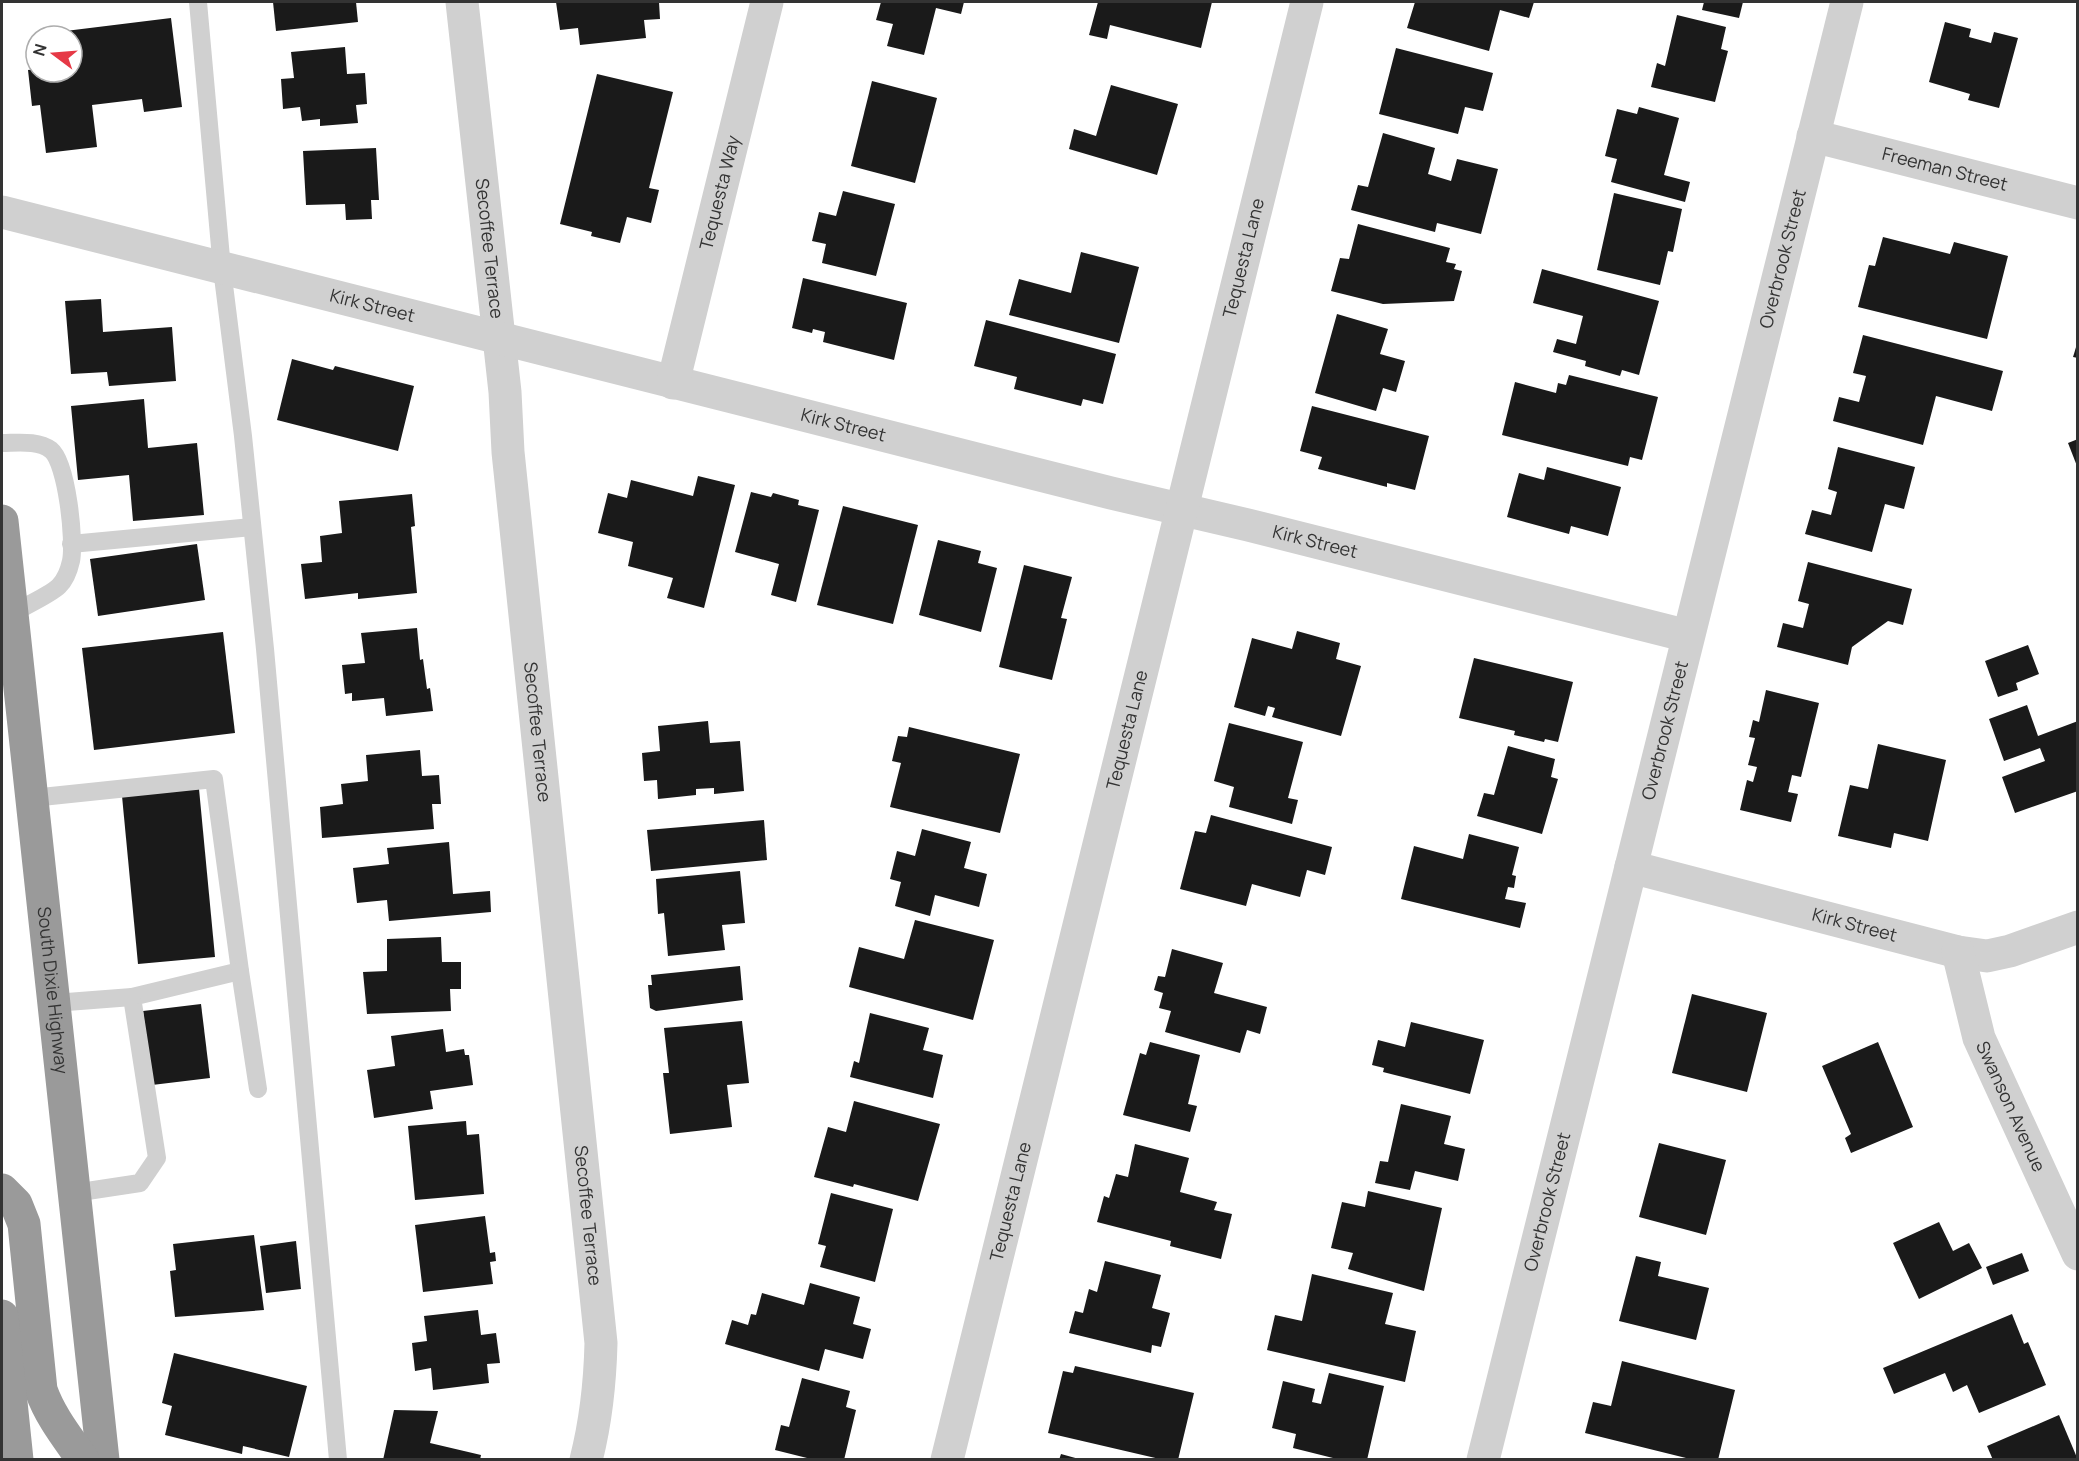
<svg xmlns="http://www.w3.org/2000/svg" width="2079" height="1461" viewBox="0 0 2079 1461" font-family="Manrope,sans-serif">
	<rect width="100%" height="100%" fill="#fff"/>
	<!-- building -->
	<g fill="#1a1a1a">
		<path d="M273 2H356L358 22 276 31Z"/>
		<path d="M556 2H659L660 19 644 20 646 38 580 45 578 28 560 30Z"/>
		<path d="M881 2H964L961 14 936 8 924 55 887 46 893 24 876 20Z"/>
		<path d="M1098 2H1212L1201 48 1110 25 1107 39 1089 35Z"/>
		<path d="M1415 2H1534L1529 18 1500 10 1489 51 1407 28Z"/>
		<path d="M1704 2H1743L1739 18 1702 10Z"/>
		<path d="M1677 15 1726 27 1721 49 1728 51 1715 102 1651 87 1657 63 1665 66Z"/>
		<path d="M171 18 182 107 144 112 142 99 92 105 97 147 46 153 40 105 32 106 28 70 36 69V72H72V36H36L34 44 33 35Z"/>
		<path d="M1945 22 1971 29 1969 37 1991 43 1994 32 2018 38 1999 108 1968 100 1970 94 1929 82Z"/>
		<path d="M345 47 347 74 365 73 367 104 356 105 358 123 320 126V119L302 121 300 107 283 109 281 79 294 78 291 52Z"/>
		<path d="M1396 48 1493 73 1483 111 1465 107 1458 134 1379 114Z"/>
		<path d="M597 74 673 92 649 188 659 190 651 223 627 217 620 243 591 236 592 232 560 224Z"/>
		<path d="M872 81 937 98 915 183 851 166Z"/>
		<path d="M1111 85 1178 104 1157 175 1069 149 1074 129 1096 136Z"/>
		<path d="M1639 107 1679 118 1664 175 1690 182 1685 202 1611 182 1617 159 1605 156 1617 109 1637 114Z"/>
		<path d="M1383 133 1435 148 1428 174 1451 181 1457 159 1498 169 1481 234 1437 223 1435 232 1351 210 1358 185 1368 187Z"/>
		<path d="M376 148 379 200H371L372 219 346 220 345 204 306 205 303 151Z"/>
		<path d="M843 191 895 204 876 276 822 263 826 244 812 241 819 212 836 216Z"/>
		<path d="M1614 193 1682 209 1673 252 1668 251 1660 285 1597 270Z"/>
		<path d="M1358 224 1450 248 1446 262 1456 264 1454 269 1462 271 1454 301 1383 304 1331 291 1340 258 1349 259Z"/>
		<path d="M1883 237 1950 254 1954 242 2008 256 1987 339 1858 307 1869 265 1875 266Z"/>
		<path d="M1081 252 1139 267 1119 343 1009 315 1019 279 1071 293Z"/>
		<path d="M1542 269 1659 301 1639 375 1622 370 1620 376 1585 366 1586 361 1553 352 1557 339 1576 344 1583 316 1533 303Z"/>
		<path d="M803 278 907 303 894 360 823 342 825 332 813 329 812 333 792 328Z"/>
		<path d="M101 299 103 332 172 327 176 381 109 386 107 372 71 374 65 301Z"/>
		<path d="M1337 314 1388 329 1380 354 1405 361 1396 392 1383 388 1376 411 1315 393Z"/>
		<path d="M986 320 1116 354 1103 404 1083 399 1081 406 1014 389 1017 377 974 366Z"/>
		<path d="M1863 335 2003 371 1992 411 1936 396 1923 445 1833 421 1839 397 1859 402 1866 376 1853 373Z"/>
		<path d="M2077 344H2078V358L2073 357Z"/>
		<path d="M292 359 333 370 335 366 414 386 398 451 277 420Z"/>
		<path d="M1569 375 1658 397 1642 460 1630 457 1628 466 1502 435 1515 382 1556 393 1558 383 1566 385Z"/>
		<path d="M144 399 148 448 197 443 204 515 133 521 129 475 78 480 71 406Z"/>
		<path d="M1312 406 1429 436 1415 490 1387 483V487L1318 469 1322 457 1300 451Z"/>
		<path d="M2078 439V466H2077L2068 443Z"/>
		<path d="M1838 447 1915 467 1904 509 1885 504 1872 552 1805 534 1812 510 1831 515 1837 492 1828 489Z"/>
		<path d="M1547 467 1621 487 1608 536 1571 526 1569 534 1507 517 1519 473 1544 480Z"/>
		<path d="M698 476 735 485 704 608 667 598 673 578 628 566 633 542 598 533 608 493 627 498 631 480 693 496Z"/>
		<path d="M751 492 771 497 773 493 799 500 798 505 819 510 796 602 771 595 779 564 735 552Z"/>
		<path d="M412 494 415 526 411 527 417 593 358 599V593L305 599 301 564 322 562 320 536 342 533 339 501Z"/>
		<path d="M843 506 918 525 893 624 817 605Z"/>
		<path d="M938 540 981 551 978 563 997 568 981 632 919 615Z"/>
		<path d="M197 544 205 600 98 616 90 559Z"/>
		<path d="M1808 562 1912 589 1903 625 1888 621 1852 647 1848 665 1777 647 1783 623 1803 628 1809 604 1798 601Z"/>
		<path d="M1024 565 1072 577 1061 618 1067 619 1052 680 999 667Z"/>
		<path d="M417 628 420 660 423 659 427 689 430 688 433 711 386 716 384 698 352 701V693L345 694 342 665 365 663 361 633Z"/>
		<path d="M1297 631 1340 643 1336 659 1361 666 1341 736 1272 717 1275 708 1268 706 1265 716 1234 707 1252 638 1292 649Z"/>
		<path d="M223 632 235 733 94 750 82 648Z"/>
		<path d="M2028 645 2039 674 2016 683 2018 690 1998 697 1985 661Z"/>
		<path d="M1474 658 1573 682 1558 742 1545 739 1544 742 1514 735 1515 731 1459 718Z"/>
		<path d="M1766 690 1819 703 1801 777 1792 775 1788 792 1798 794 1791 822 1740 810 1747 780 1753 782 1757 767 1748 765 1755 738 1749 737 1753 720 1759 722Z"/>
		<path d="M2027 705 2038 736 2078 721V791L2015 813 2002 777 2045 761 2040 748 2004 761 1989 719Z"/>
		<path d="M708 721 710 743 740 741 744 791 714 794V788L696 789V795L658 799 657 780 644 781 642 753 660 751 658 726Z"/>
		<path d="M1229 723 1303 742 1288 798 1298 800 1292 824 1229 807 1234 787 1214 781Z"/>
		<path d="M909 727 1020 754 1000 833 890 807 901 763 892 761 898 736 907 737Z"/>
		<path d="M1878 744 1946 760 1928 841 1894 833 1891 848 1838 836 1850 785 1868 789Z"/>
		<path d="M1508 746 1555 759 1551 777 1558 779 1542 834 1477 816 1484 793 1494 795Z"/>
		<path d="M420 750 422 776 439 775 441 804H432L434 829 322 838 320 807 343 804 341 784 368 781 366 755Z"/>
		<path d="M199 789 215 957 138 964 122 796Z"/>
		<path d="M1211 815 1332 847 1325 875 1307 870 1300 897 1252 884 1246 906 1180 889 1195 831 1206 833Z"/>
		<path d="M764 820 767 860 651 871 647 830Z"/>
		<path d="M922 829 971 842 964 868 987 874 979 907 935 895 930 916 895 906 901 882 890 879 897 851 915 856Z"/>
		<path d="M1469 834 1519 847 1512 875 1516 876 1514 888 1508 887 1505 899 1526 903 1520 928 1401 899 1414 846 1463 859Z"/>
		<path d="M449 842 453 894 490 891 491 912 389 921 387 900 357 903 353 868 389 864 387 848Z"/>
		<path d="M740 871 745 923 722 925 725 950 668 956 664 913 658 914 656 879Z"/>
		<path d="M915 920 994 940 973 1020 849 987 859 947 904 959Z"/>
		<path d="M441 937 442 962H461V989H450L451 1011 367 1014 363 972 387 971V939Z"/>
		<path d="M1172 949 1223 963 1214 993 1267 1007 1260 1034 1247 1030 1240 1053 1165 1032 1171 1011 1159 1008 1163 993 1154 990 1158 976 1165 977Z"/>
		<path d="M740 966 743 1000 656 1011 650 1008 648 985H652L651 975Z"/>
		<path d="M1692 994 1767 1013 1747 1092 1672 1073Z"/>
		<path d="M201 1004 210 1078 152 1085 143 1011Z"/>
		<path d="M870 1013 929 1028 923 1050 943 1055 933 1098 850 1077 854 1061 859 1063Z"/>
		<path d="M742 1021 749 1083 727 1085 732 1127 670 1134 663 1073H669L664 1028Z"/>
		<path d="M1411 1022 1484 1040 1470 1094 1383 1072 1384 1068 1372 1065 1378 1040 1405 1047Z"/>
		<path d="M443 1029 446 1052 464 1049 465 1055H469L473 1085 430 1091 433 1109 374 1118 367 1070 395 1066 391 1036Z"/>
		<path d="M1150 1042 1200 1055 1188 1104 1197 1106 1190 1132 1123 1115 1140 1053 1146 1055Z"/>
		<path d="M1878 1042 1913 1127 1851 1153 1845 1138 1851 1134 1822 1066Z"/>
		<path d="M854 1101 940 1124 918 1201 854 1184 853 1187 814 1177 828 1127 846 1132Z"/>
		<path d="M1401 1104 1451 1116 1444 1144 1465 1149 1458 1181 1415 1171 1410 1190 1375 1183 1380 1161 1388 1162Z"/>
		<path d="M466 1121 467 1135 479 1134 484 1194 415 1200 408 1126Z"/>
		<path d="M1659 1143 1726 1160 1706 1235 1639 1217Z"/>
		<path d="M1135 1144 1189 1158 1180 1192 1217 1202 1214 1210 1232 1214 1221 1259 1170 1246 1171 1241 1097 1222 1104 1196 1109 1198 1116 1174 1128 1177Z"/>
		<path d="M1368 1191 1442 1208 1424 1291 1348 1269 1353 1253 1331 1248 1342 1202 1365 1207Z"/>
		<path d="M831 1193 893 1209 875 1282 820 1267 826 1246 818 1244Z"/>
		<path d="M485 1216 490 1253 495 1252 496 1261 490 1262 493 1284 423 1292 415 1225Z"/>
		<path d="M1939 1222 1953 1251 1969 1243 1982 1268 1919 1299 1893 1243Z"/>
		<path d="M254 1235 264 1310 175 1317 170 1271 176 1270 173 1244Z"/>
		<path d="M296 1241 301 1289 266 1293 260 1246Z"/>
		<path d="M2022 1253 2029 1271 1993 1285 1986 1267Z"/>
		<path d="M1636 1256 1661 1262 1658 1276 1709 1288 1696 1340 1619 1321Z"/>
		<path d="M1105 1261 1161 1275 1152 1308 1170 1313 1161 1347 1152 1345 1151 1353 1069 1333 1075 1311 1083 1313 1089 1289 1097 1292Z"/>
		<path d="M1312 1274 1393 1293 1385 1324 1416 1331 1405 1382 1267 1350 1275 1315 1302 1321Z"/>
		<path d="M810 1283 860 1297 853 1324 871 1329 863 1359 825 1349 819 1371 725 1344 732 1320 748 1325 751 1314 756 1315 762 1293 804 1305Z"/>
		<path d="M478 1310 481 1335 496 1333 500 1363 487 1364 489 1383 433 1390 431 1368 415 1371 412 1343 427 1341 424 1316Z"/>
		<path d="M2012 1314 2024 1344 2028 1342 2046 1385 1979 1413 1967 1385 1953 1392 1945 1373 1894 1394 1883 1368Z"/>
		<path d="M174 1353 307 1386 289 1457 243 1446 242 1454 165 1435 172 1406 162 1403Z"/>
		<path d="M1622 1361 1735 1390 1718 1460H1686V1458L1585 1433 1593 1402 1611 1406Z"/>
		<path d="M1075 1366 1194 1393 1178 1460H1164L1048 1433 1063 1371 1073 1373Z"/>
		<path d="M1329 1373 1384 1386 1367 1460H1341L1293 1448 1296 1434 1272 1428 1283 1381 1315 1389 1312 1402 1321 1404Z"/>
		<path d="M802 1378 850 1391 846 1407 856 1410 844 1460H815L775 1450 781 1425 789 1427Z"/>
		<path d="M394 1410 438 1411 430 1443 481 1455 480 1460H383Z"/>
		<path d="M2059 1415 2078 1460H1993L1987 1446Z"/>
		<path d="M1061 1454 1079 1459V1460H1059Z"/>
	</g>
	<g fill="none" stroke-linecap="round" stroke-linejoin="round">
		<!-- lane -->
		<g stroke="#d0d0d0" stroke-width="18">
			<path d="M198 2 222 269 243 436 265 649 338 1460"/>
			<path d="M2 443C17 443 38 440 51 450 67 463 75 541 71 561 69 570 65 580 59 586 50 595 23 607 11 614"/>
			<path d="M71 544 252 527"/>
			<path d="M32 798 214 779 240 971 132 997 157 1158 140 1183 74 1193"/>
			<path d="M240 971 258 1089"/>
			<path d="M54 1003 132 997"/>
		</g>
		<!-- street -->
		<g stroke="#d0d0d0" stroke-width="33">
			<path id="s1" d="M462 2 505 392 508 452 601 1343C600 1383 596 1421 586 1460"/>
			<path id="s2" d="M1813 136 2078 203"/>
			<path id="s3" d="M2 212 1111 493 1248 525 1688 636"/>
			<path id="s4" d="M673 383 767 2"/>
			<path id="s5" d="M1631 867 1958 952 1987 956 2010 951 2078 927"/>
			<path id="s6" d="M1958 952 1979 1038 2078 1254"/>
			<path id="s7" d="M947 1460 1307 2"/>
			<path id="s8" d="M1483 1460 1847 2"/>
		</g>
		<!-- highway -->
		<g stroke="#9a9a9a" stroke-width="33">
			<path id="s9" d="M2 521 103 1460"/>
			<path d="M2 1190 16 1204 24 1224 41 1390C50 1416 67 1437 83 1460"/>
			<path d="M2 1316 17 1460"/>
		</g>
	</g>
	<g text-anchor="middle" stroke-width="6" stroke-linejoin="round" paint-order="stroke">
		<!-- street labels -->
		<g font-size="18" fill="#333" stroke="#fff">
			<text dy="6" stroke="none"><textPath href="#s2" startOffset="136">Freeman Street</textPath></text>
			<text dy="6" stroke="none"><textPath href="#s4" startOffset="196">Tequesta Way</textPath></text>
			<text dy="6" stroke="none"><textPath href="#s1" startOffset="248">Secoffee Terrace</textPath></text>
			<text dy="6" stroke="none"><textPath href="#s7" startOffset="1238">Tequesta Lane</textPath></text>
			<text dy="6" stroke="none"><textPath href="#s8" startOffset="1238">Overbrook Street</textPath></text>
			<text dy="6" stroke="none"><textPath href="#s3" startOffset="382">Kirk Street</textPath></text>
			<text dy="6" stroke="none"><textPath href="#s3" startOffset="868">Kirk Street</textPath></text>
			<text dy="6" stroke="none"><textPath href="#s3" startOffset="1354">Kirk Street</textPath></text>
			<text dy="6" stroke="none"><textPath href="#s7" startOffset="752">Tequesta Lane</textPath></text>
			<text dy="6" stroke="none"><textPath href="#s8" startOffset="752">Overbrook Street</textPath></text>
			<text dy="6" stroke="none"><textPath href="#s1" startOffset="734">Secoffee Terrace</textPath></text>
			<text dy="6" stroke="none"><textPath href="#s5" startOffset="231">Kirk Street</textPath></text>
			<text dy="6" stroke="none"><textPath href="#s9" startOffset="472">South Dixie Highway</textPath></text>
			<text dy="6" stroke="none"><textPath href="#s6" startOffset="164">Swanson Avenue</textPath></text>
			<text dy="6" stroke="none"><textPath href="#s7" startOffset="266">Tequesta Lane</textPath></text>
			<text dy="6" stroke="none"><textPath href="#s8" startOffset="266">Overbrook Street</textPath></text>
			<text dy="6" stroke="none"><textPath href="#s1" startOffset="1220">Secoffee Terrace</textPath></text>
		</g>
	</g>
	<!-- border -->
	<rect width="2079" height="1461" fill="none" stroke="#333333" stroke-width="6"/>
	<!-- north arrow -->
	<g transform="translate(54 54) rotate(286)"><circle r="28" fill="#ffffff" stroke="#adadad" stroke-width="1.5"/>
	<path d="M0-4.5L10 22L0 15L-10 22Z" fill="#e63946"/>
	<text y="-9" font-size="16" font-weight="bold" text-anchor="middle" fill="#333333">N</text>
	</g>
</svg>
